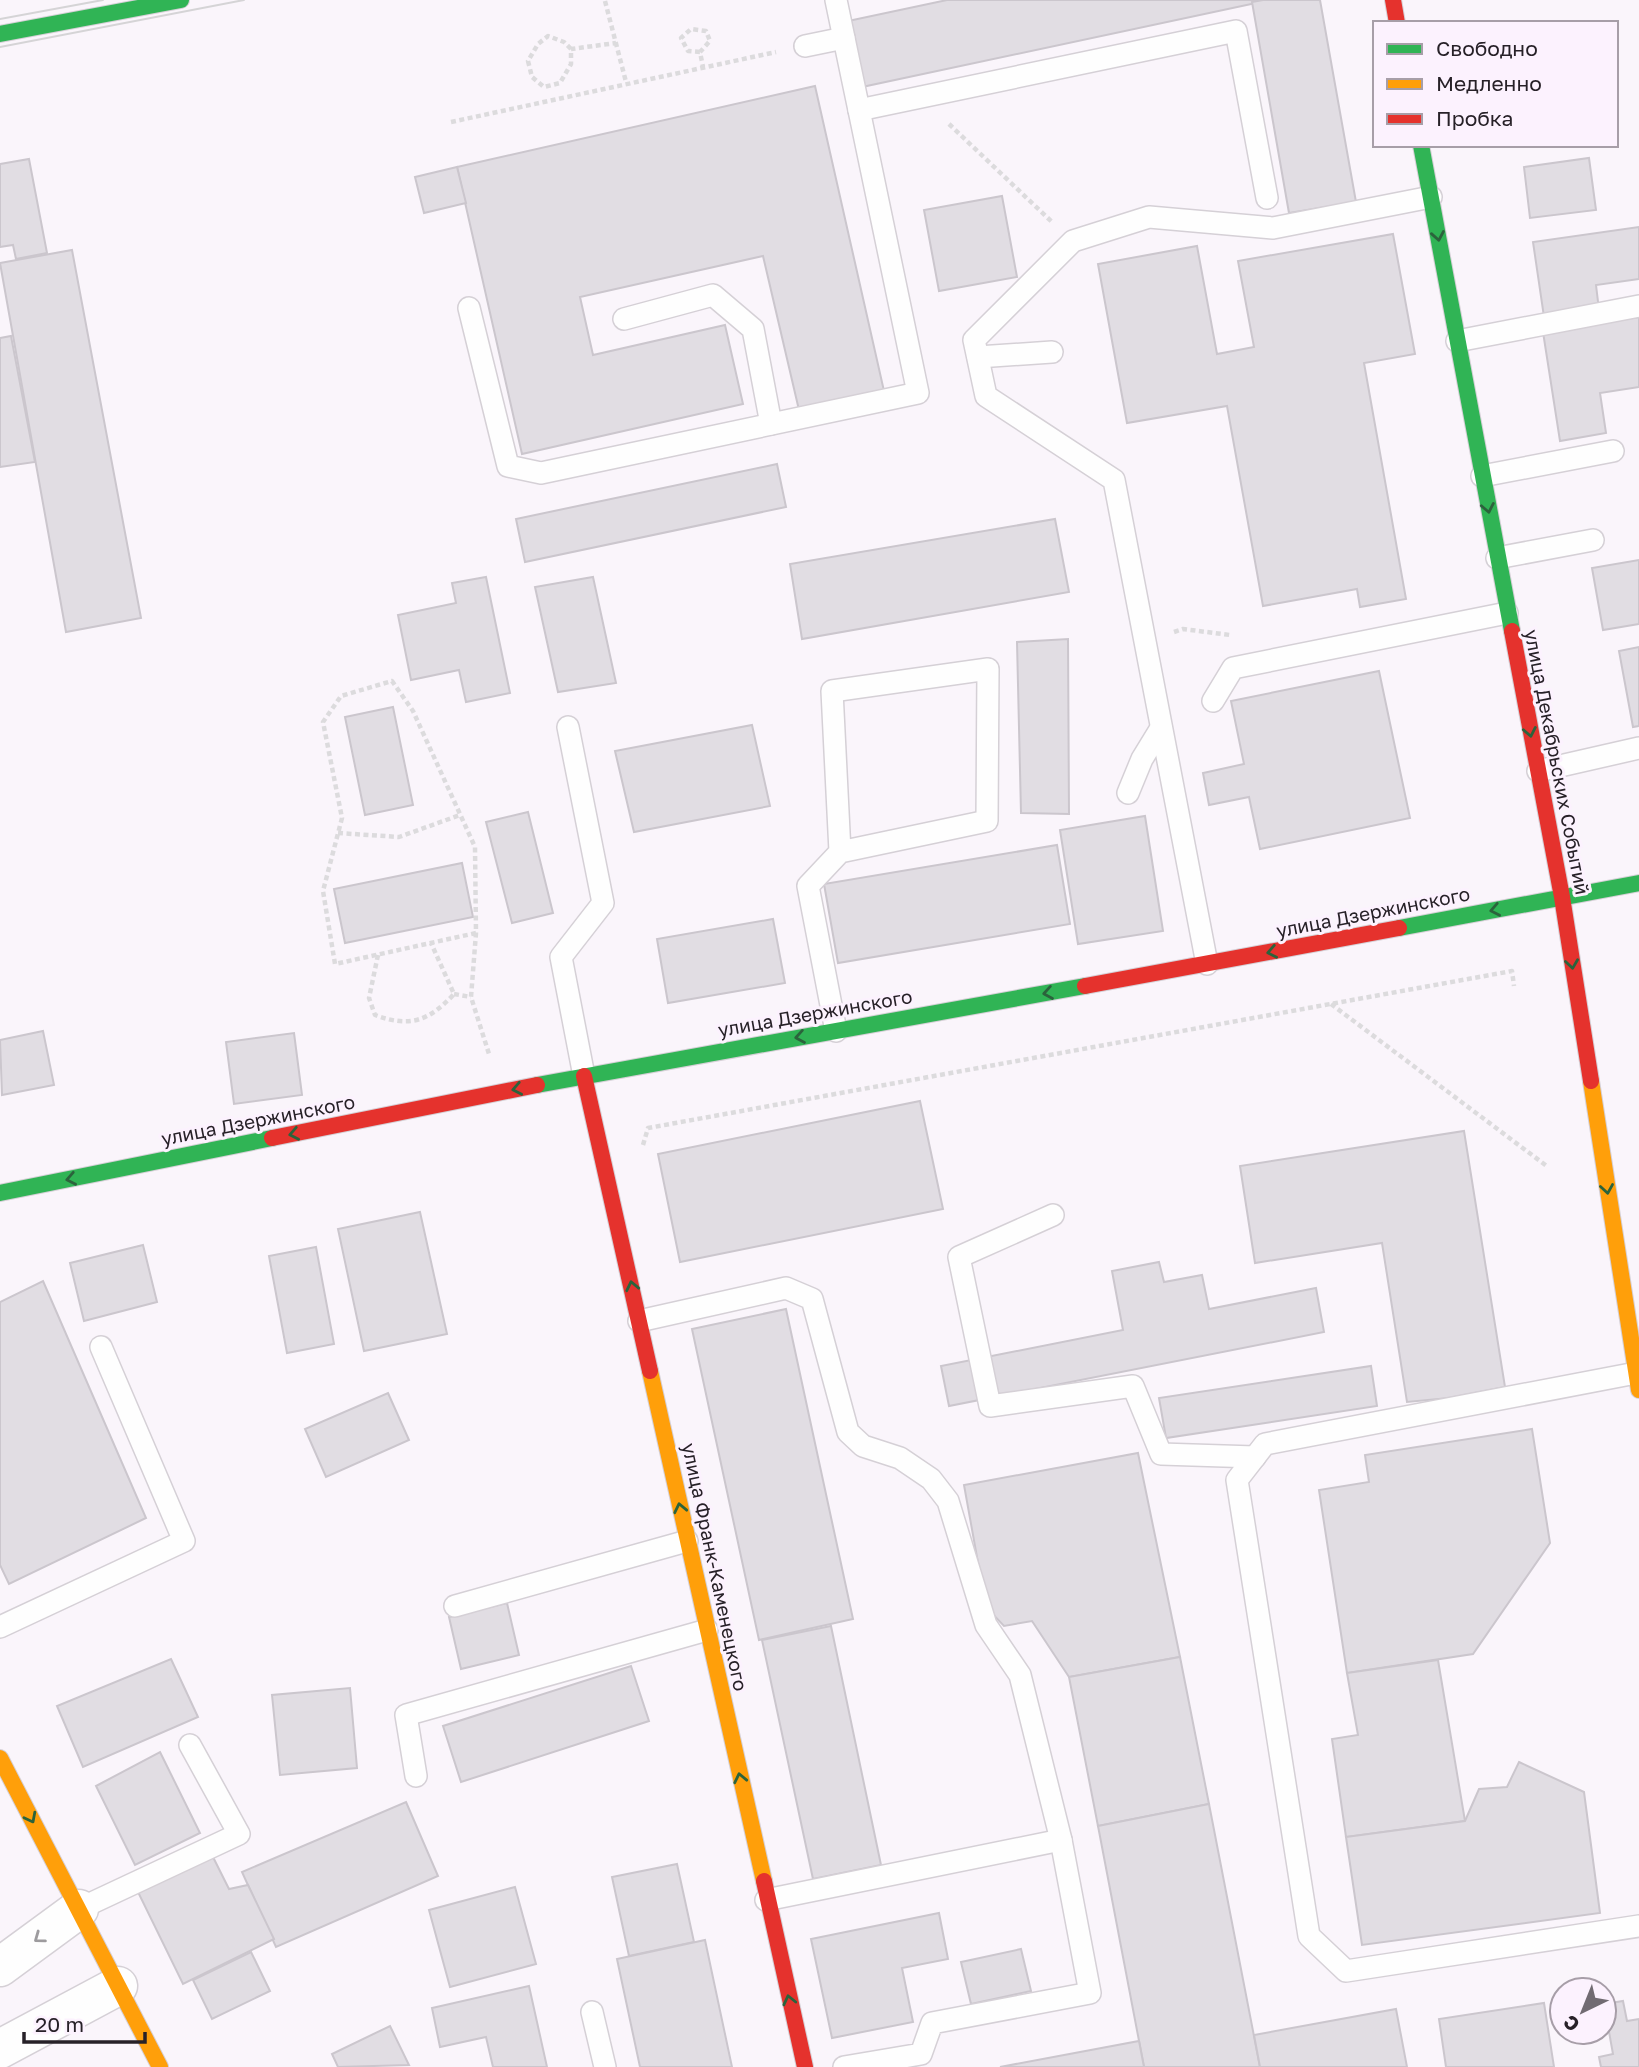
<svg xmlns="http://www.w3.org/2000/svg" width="1639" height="2067" viewBox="0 0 1639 2067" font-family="'Golos Text',sans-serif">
	<rect width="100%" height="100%" fill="#faf5fb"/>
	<!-- building -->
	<g fill="#e1dde3" stroke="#cbc6cd" stroke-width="2">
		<path d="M947 0H1270L862 87 848 21Z"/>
		<path d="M1263 0H1320L1356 202 1289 213 1252 2Z"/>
		<path d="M815 86 884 391 799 410 763 256 580 297 593 355 725 325 743 404 522 454 457 167Z"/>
		<path d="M1589 158 1596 210 1530 218 1524 167Z"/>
		<path d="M29 159 47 253 16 259 13 245 0 247V164Z"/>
		<path d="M457 167 466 203 424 213 415 177Z"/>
		<path d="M1002 196 1017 277 939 291 924 210Z"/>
		<path d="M1639 227V279L1596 285 1599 310 1544 317 1533 242Z"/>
		<path d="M1393 234 1415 354 1364 363 1406 599 1360 607 1357 589 1263 606 1227 406 1127 423 1098 264 1197 246 1217 354 1254 347 1238 261Z"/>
		<path d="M72 250 141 618 66 632 0 263Z"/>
		<path d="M1639 317V387L1600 393 1606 433 1560 441 1543 332Z"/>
		<path d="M11 336 35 462 0 467V338Z"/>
		<path d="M777 464 786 507 525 562 516 519Z"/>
		<path d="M1055 519 1069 592 802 639 790 564Z"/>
		<path d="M1639 560V624L1603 630 1592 568Z"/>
		<path d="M486 577 510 693 466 702 459 670 411 680 398 615 456 603 452 583Z"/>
		<path d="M593 577 616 683 558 692 535 587Z"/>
		<path d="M1068 639 1069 814 1021 813 1017 642Z"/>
		<path d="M1639 647V726L1633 727 1619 651Z"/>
		<path d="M1379 671 1410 818 1260 849 1249 797 1209 805 1203 773 1244 764 1231 701Z"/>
		<path d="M393 707 413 805 365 815 345 717Z"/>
		<path d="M752 725 770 806 634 832 615 751Z"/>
		<path d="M528 812 553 913 512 923 486 822Z"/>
		<path d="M1145 816 1163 931 1078 944 1060 830Z"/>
		<path d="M1057 845 1070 924 838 963 824 884Z"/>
		<path d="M462 863 473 917 345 943 334 889Z"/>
		<path d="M773 919 785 983 668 1003 657 939Z"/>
		<path d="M43 1031 54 1085 2 1095 0 1040Z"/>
		<path d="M294 1033 302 1095 234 1104 226 1042Z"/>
		<path d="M920 1101 943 1209 680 1262 658 1154Z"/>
		<path d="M1464 1131 1505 1387 1449 1398 1407 1402 1382 1243 1255 1263 1240 1166Z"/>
		<path d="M420 1212 447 1334 364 1351 338 1229Z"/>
		<path d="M143 1245 157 1302 84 1321 70 1263Z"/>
		<path d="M316 1247 334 1344 287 1353 269 1256Z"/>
		<path d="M1159 1262 1164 1282 1202 1275 1209 1309 1316 1288 1324 1332 949 1406 941 1366 1123 1330 1112 1271Z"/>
		<path d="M43 1281 146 1518 9 1584 0 1565V1302Z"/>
		<path d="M786 1309 853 1619 759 1640 692 1329Z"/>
		<path d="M1371 1366 1377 1406 1166 1438 1159 1398Z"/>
		<path d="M388 1393 409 1440 326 1477 305 1429Z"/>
		<path d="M1532 1429 1550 1543 1473 1654 1347 1673 1319 1490 1369 1482 1365 1455Z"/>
		<path d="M1138 1453 1180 1657 1069 1677 1032 1621 1004 1626 986 1607 964 1485Z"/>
		<path d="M507 1603 519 1655 461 1669 449 1617Z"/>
		<path d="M831 1626 881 1865 813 1879 762 1640Z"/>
		<path d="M1180 1657 1209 1804 1098 1826 1069 1677Z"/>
		<path d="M171 1659 198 1717 83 1767 57 1706Z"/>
		<path d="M1438 1660 1465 1821 1346 1837 1332 1739 1358 1735 1347 1673Z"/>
		<path d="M631 1666 649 1721 461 1782 443 1726Z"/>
		<path d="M350 1688 357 1768 280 1775 272 1695Z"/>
		<path d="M160 1752 200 1833 135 1865 96 1786Z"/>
		<path d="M1519 1762 1584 1792 1600 1913 1362 1945 1346 1837 1465 1821 1479 1789 1507 1787Z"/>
		<path d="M406 1802 438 1876 276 1947 242 1872Z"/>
		<path d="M1209 1804 1260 2067H1144L1098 1826Z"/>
		<path d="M211 1853 229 1889 248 1885 274 1939 183 1984 137 1890Z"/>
		<path d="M677 1864 694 1942 629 1956 612 1877Z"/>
		<path d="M515 1887 536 1964 450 1987 429 1910Z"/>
		<path d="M939 1913 948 1959 902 1968 913 2022 832 2038 811 1939Z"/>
		<path d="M705 1940 732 2067H640L617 1959Z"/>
		<path d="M1021 1949 1031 1991 971 2004 961 1962Z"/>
		<path d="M251 1952 270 1991 212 2019 193 1980Z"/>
		<path d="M529 1986 547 2067H493L486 2037 440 2047 432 2008Z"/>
		<path d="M1623 2001 1627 2021 1639 2019V2067H1601L1599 2057 1613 2054 1604 2004Z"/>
		<path d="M1544 2003 1554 2067H1446L1439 2019Z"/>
		<path d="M1396 2009 1407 2067H1260L1254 2035Z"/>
		<path d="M390 2026 409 2065 338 2067 332 2054Z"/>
		<path d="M1139 2041 1144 2067H1000Z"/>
	</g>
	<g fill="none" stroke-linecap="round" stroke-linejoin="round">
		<!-- lane casing -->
		<g stroke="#d5d0d6" stroke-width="24">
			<g id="lane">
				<path d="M836 0 859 110 1236 31 1267 198"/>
				<path d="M805 46 844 38"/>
				<path d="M469 308 508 466 541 473 918 393 859 110"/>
				<path d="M624 319 713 295 753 329 771 424"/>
				<path d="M1457 341 1639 306"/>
				<path d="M978 357 1052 352"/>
				<path d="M1482 476 1613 451"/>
				<path d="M1497 558 1593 540"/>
				<path d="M1213 701 1233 668 1507 613"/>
				<path d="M568 727 603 903 561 957 584 1076"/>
				<path d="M1538 771 1639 748"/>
				<path d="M1128 793 1142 759 1161 728"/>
				<path d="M1207 964 1114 480 986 396 974 340 1073 241 1149 217 1273 228 1431 197"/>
				<path d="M836 1031 808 886 840 852 987 821 988 669 832 691 840 852"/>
				<path d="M1053 1215 959 1257 990 1406 1133 1386 1161 1454 1255 1457"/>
				<path d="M639 1321 786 1288 812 1299 848 1432 863 1446 900 1458 931 1479 948 1501 986 1625 1020 1675 1061 1840 1090 1993 932 2023 921 2054 844 2067"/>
				<path d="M1636 1373 1265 1444 1237 1480 1309 1936 1346 1971 1639 1926"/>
				<path d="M455 1606 687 1541"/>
				<path d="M0 1627 184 1541 101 1347"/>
				<path d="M416 1776 406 1715 707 1630"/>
				<path d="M766 1900 1061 1840"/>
				<path d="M79 1909 239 1834 190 1745"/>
				<path d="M592 2012 605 2067"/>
			</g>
		</g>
		<!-- street casing -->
		<g stroke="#d5d0d6" stroke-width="41">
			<g id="street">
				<path d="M0 1967 79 1909"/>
				<path d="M0 2049 118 1986"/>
			</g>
		</g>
		<!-- fast casing -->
		<g stroke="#d5d0d6" stroke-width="18">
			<g id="fast">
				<path d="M0 34 181 0"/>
				<path d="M1421 145 1512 631"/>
				<path d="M1399 928 1639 883"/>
				<path d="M537 1085 1085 986"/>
				<path d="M0 1193 272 1138"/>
			</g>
		</g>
		<!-- slow casing -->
		<g stroke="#d5d0d6" stroke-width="18">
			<g id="slow">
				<path d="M1591 1081 1639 1390"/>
				<path d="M650 1371 764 1881"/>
				<path d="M0 1758 160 2067"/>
			</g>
		</g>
		<!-- jam casing -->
		<g stroke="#d5d0d6" stroke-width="18">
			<g id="jam">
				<path d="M1393 0 1397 23"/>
				<path d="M1512 631 1562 897 1591 1081"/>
				<path d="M1085 986 1399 928"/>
				<path d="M584 1076 650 1371"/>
				<path d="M272 1138 537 1085"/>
				<path d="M764 1881 805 2067"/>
			</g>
		</g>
		<!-- path -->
		<g stroke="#dcdbdd" stroke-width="4.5" stroke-dasharray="5 3.5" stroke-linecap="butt">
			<path d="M605 1 626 82"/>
			<path d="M571 49 564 42 548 36 538 44 528 61 532 77 544 87 560 83 571 64V49L616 43"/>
			<path d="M700 52 688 51 681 38 691 29 706 31 710 41 700 52 703 67"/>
			<path d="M451 122 776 52"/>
			<path d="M949 124 1052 222"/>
			<path d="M1174 632 1183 629 1230 635"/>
			<path d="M338 833 399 837 460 815"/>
			<path d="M476 933 335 964 323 891 342 818 323 722 341 696 392 681 413 711 475 847 476 933 471 997 489 1054"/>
			<path d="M378 955 369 998 375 1015C410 1028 429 1021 454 994L431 943"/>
			<path d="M454 994 471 997"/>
			<path d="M1331 1004 1548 1167"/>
			<path d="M643 1145 648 1128 1512 971 1514 986"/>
		</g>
		<!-- lane -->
		<use href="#lane" stroke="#fefefe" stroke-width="21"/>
		<!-- street -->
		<use href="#street" stroke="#fefefe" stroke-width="38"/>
		<!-- fast -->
		<use href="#fast" stroke="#30b455" stroke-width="16"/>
		<!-- slow -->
		<use href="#slow" stroke="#ff9f0a" stroke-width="16"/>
		<!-- jam -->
		<use href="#jam" stroke="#e5322d" stroke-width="16"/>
		<!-- tram -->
		<g stroke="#d5d4d6" stroke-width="2">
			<path d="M0 19 103 0"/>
			<path d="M0 47 244 0"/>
		</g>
	</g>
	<!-- one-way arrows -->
	<defs><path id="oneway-chevron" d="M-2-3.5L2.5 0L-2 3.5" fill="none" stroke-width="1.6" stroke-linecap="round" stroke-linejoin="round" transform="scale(1.75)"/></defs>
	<g stroke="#2b633c">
		<use href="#oneway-chevron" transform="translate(1438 236) rotate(80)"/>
		<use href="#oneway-chevron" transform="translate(1488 508) rotate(79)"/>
		<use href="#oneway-chevron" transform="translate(1530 732) rotate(79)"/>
		<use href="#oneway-chevron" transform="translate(1495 910) rotate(169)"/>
		<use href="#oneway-chevron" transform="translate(1272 952) rotate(169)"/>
		<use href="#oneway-chevron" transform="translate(1572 964) rotate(82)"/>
		<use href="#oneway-chevron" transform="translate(1048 993) rotate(170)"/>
		<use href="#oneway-chevron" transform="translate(800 1037) rotate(170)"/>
		<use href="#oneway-chevron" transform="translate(517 1089) rotate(169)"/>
		<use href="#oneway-chevron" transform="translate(294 1134) rotate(169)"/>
		<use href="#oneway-chevron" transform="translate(71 1179) rotate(169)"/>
		<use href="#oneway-chevron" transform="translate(1607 1189) rotate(81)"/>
		<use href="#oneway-chevron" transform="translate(632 1286) rotate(-102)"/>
		<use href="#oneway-chevron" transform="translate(680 1508) rotate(-102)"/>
		<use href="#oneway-chevron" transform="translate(740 1778) rotate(-102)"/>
		<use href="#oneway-chevron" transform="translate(31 1818) rotate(63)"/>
		<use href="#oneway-chevron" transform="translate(789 2000) rotate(-103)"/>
	</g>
	<use stroke="#9d9b9e" href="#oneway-chevron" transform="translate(39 1938) rotate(144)"/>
	<g text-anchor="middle" stroke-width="6" stroke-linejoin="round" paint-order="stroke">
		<!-- street labels -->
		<g font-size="19" fill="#272128" stroke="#fcf2fe">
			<text transform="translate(1557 762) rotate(79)" y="7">улица Декабрьских Событий</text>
			<text transform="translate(1373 912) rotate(-11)" y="7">улица Дзержинского</text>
			<text transform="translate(815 1013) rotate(-10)" y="7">улица Дзержинского</text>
			<text transform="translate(258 1120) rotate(-11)" y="7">улица Дзержинского</text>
			<text transform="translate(715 1567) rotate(78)" y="7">улица Франк-Каменецкого</text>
		</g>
	</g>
	<!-- legend -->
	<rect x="1373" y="21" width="245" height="126" fill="#fcf2fe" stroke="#a79ea8" stroke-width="2"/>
	<rect x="1387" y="44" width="35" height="10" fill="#30b455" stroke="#a79ea8" stroke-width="2"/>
	<text x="1436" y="56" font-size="21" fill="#272128">Свободно</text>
	<rect x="1387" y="79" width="35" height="10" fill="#ff9f0a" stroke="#a79ea8" stroke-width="2"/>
	<text x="1436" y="91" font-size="21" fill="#272128">Медленно</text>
	<rect x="1387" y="114" width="35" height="10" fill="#e5322d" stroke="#a79ea8" stroke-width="2"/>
	<text x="1436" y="126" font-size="21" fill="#272128">Пробка</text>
	<!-- north arrow -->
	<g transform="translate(1583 2011) rotate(223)"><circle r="33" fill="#fcf2fe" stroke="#a79ea8" stroke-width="2"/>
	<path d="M0-5L12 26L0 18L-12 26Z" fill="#716b72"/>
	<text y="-10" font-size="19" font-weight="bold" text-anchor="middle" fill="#272128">С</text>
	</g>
	<!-- scale -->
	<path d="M24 2032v10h121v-10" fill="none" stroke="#272128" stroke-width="3.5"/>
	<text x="35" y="2032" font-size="21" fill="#272128" stroke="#fcf2fe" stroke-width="5" paint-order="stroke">20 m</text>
</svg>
